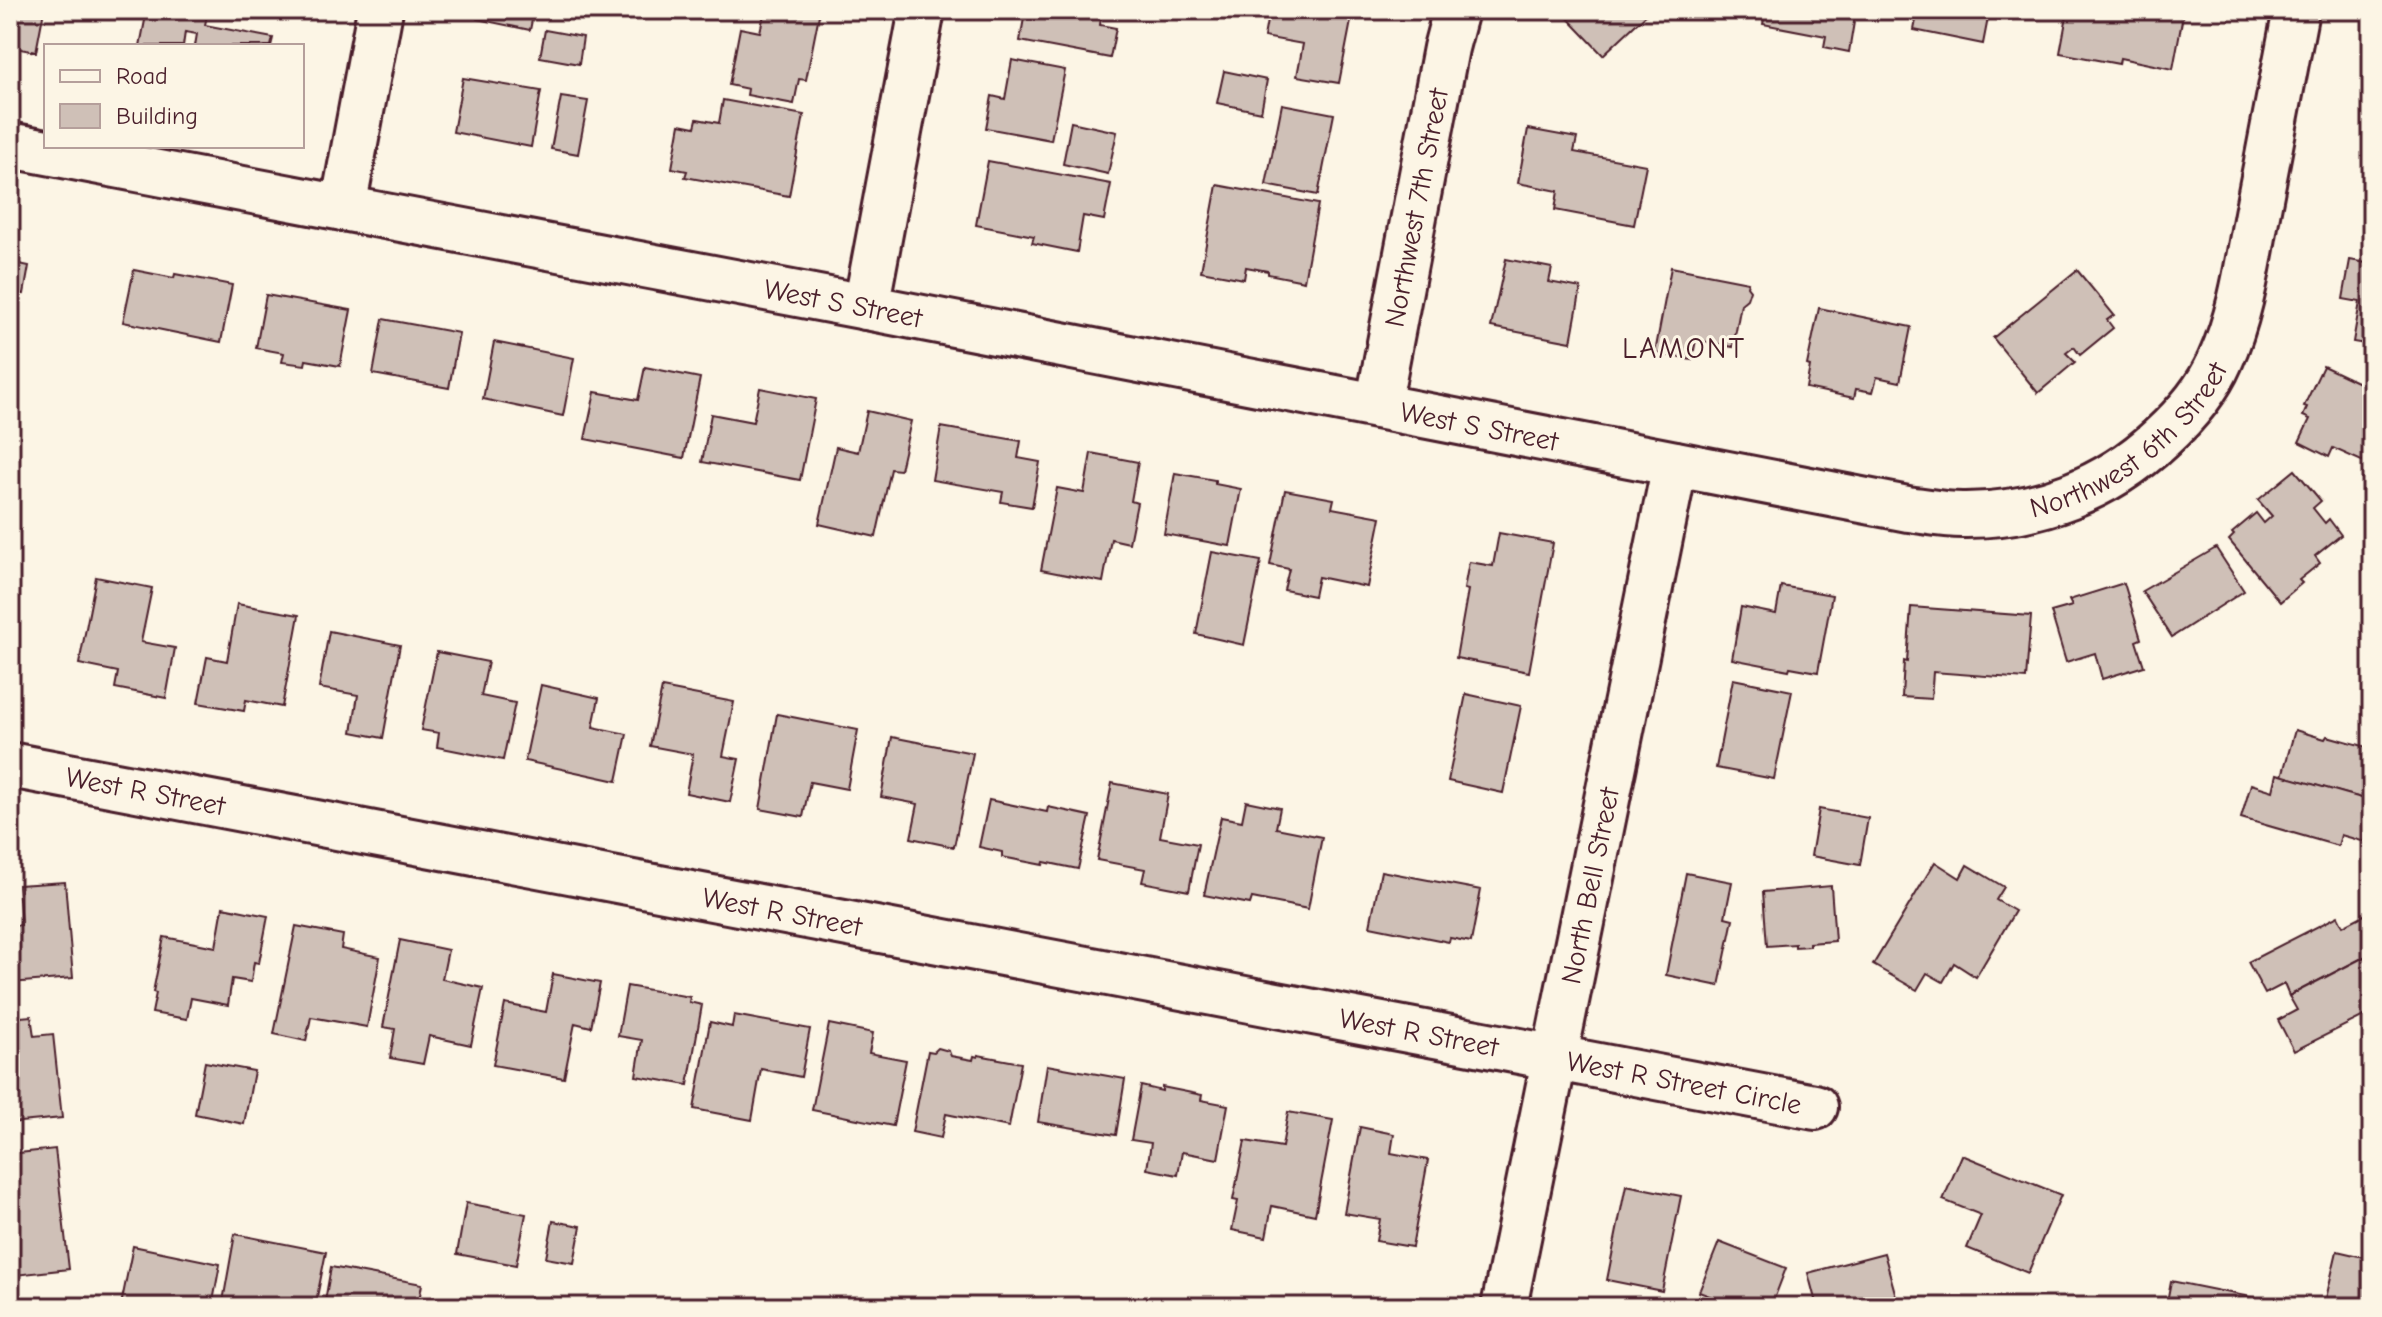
<svg xmlns="http://www.w3.org/2000/svg" width="2382" height="1317" viewBox="0 0 2382 1317" font-family="'Comic Neue',sans-serif">
	<rect width="100%" height="100%" fill="#fcf5e5"/>
	<filter id="ink" filterUnits="userSpaceOnUse"><feTurbulence type="fractalNoise" baseFrequency=".0125" numOctaves="2"/><feDisplacementMap in="SourceGraphic" scale="16" xChannelSelector="R" yChannelSelector="G"/><feConvolveMatrix kernelMatrix="1 2 1 2 8 2 1 2 1" color-interpolation-filters="sRGB"/></filter>
	<g filter="url(#ink)">
		<!-- building -->
		<g fill="#cfc0b7" stroke="#4a1f2b" stroke-width="2">
			<path d="M10 10H44L36 52 10 47Z"/>
			<path d="M147 10H208L205 25 273 38 271 46H195L197 34 185 32 183 46H140Z"/>
			<path d="M479 10H534L530 30 477 19Z"/>
			<path d="M765 10H820L806 80 799 79 794 104 747 95 748 89 729 85 740 28 760 32Z"/>
			<path d="M1020 10H1102L1100 25 1116 28 1110 58 1020 41 1024 18 1019 17Z"/>
			<path d="M1269 10H1342L1341 14 1352 16 1339 83 1297 76 1303 44 1264 37Z"/>
			<path d="M1560 10H1651L1603 55Z"/>
			<path d="M1766 10H1856L1849 52 1824 47 1826 36 1763 24Z"/>
			<path d="M1918 10H2004L2003 16 1989 13 1983 44 1914 30Z"/>
			<path d="M2068 10H2184L2173 69 2120 58 2119 64 2060 53Z"/>
			<path d="M545 30 583 37 579 64 540 57Z"/>
			<path d="M1012 60 1065 70 1051 140 986 128 992 96 1005 99Z"/>
			<path d="M1224 71 1267 80 1261 112 1217 103Z"/>
			<path d="M463 78 541 91 531 147 453 132Z"/>
			<path d="M561 97 588 101 578 154 551 149Z"/>
			<path d="M723 100 804 115 789 196 685 177 687 171 672 168 680 124 695 127 697 119 719 123Z"/>
			<path d="M1282 104 1334 114 1318 195 1266 185Z"/>
			<path d="M1071 122 1117 132 1108 174 1063 164Z"/>
			<path d="M1528 129 1577 138 1574 152 1646 165 1634 225 1555 210 1558 191 1518 183Z"/>
			<path d="M988 161 1111 184 1104 220 1083 216 1077 252 1032 243 1034 236 976 225Z"/>
			<path d="M1217 185 1318 204 1304 281 1268 274V271L1246 267 1244 279 1201 271Z"/>
			<path d="M1506 259 1552 268 1549 282 1581 288 1571 342 1491 327Z"/>
			<path d="M2350 260 2372 264V345L2353 342 2360 302 2343 299Z"/>
			<path d="M10 262 29 266 24 294 10 292Z"/>
			<path d="M1671 267 1748 282 1747 286 1750 290 1747 299 1741 304 1733 347 1696 340 1692 360 1655 353Z"/>
			<path d="M134 270 174 278 175 274 232 285 221 342 123 322Z"/>
			<path d="M2077 270 2114 315 2107 320 2113 328 2080 355 2074 347 2066 353 2075 362 2038 393 1993 338Z"/>
			<path d="M266 295 351 310 340 366 306 360 305 365 282 362 284 353 256 348Z"/>
			<path d="M1819 308 1911 327 1900 382 1877 377 1873 392 1856 389 1854 398 1806 388 1810 366 1807 365Z"/>
			<path d="M383 319 459 333 449 388 373 374Z"/>
			<path d="M494 342 574 358 563 416 483 399Z"/>
			<path d="M2323 366 2372 389V450L2366 463 2333 448 2329 457 2299 442 2310 419 2303 416 2307 407 2304 406Z"/>
			<path d="M645 367 700 378 684 458 585 439 595 392 638 400Z"/>
			<path d="M760 388 816 399 800 480 702 462 711 414 753 422Z"/>
			<path d="M867 411 911 421 900 470 891 469 876 537 819 524 836 447 858 452Z"/>
			<path d="M941 427 1021 441 1018 458 1040 462 1032 507 1001 502 1003 492 932 480Z"/>
			<path d="M1091 453 1138 462 1131 501 1137 503 1129 543 1111 539 1103 582 1041 570 1057 488 1084 493Z"/>
			<path d="M2295 470 2321 501 2313 508 2325 523 2329 519 2341 535 2315 556 2320 563 2299 580 2302 583 2280 602 2229 540 2234 535 2232 533 2256 513 2264 523 2272 516 2258 500Z"/>
			<path d="M1175 473 1215 480V484L1241 489 1230 546 1164 534Z"/>
			<path d="M1285 490 1334 499 1332 508 1381 517 1367 587 1318 577 1314 596 1284 590 1289 569 1270 565Z"/>
			<path d="M1499 533 1553 543 1529 672 1456 658 1468 590 1464 589 1469 562 1493 566Z"/>
			<path d="M2216 548 2244 591 2172 637 2142 591Z"/>
			<path d="M1212 552 1261 561 1244 645 1196 634Z"/>
			<path d="M96 577 152 588 141 642 175 648 166 698 115 688 118 672 79 664Z"/>
			<path d="M2124 583 2141 639 2136 641 2144 666 2102 679 2095 653 2066 662 2051 612 2072 606 2069 600Z"/>
			<path d="M1781 586 1832 595 1818 672 1790 667 1789 670 1732 659 1741 607 1776 614Z"/>
			<path d="M10 587 17 647 10 648Z"/>
			<path d="M237 604 299 615 282 707 246 700 244 711 198 703 207 657 227 661Z"/>
			<path d="M1911 607 2031 616 2026 679 1933 672 1931 699 1902 697 1904 661 1907 662Z"/>
			<path d="M329 631 400 645 383 738 352 732 358 695 319 688Z"/>
			<path d="M437 652 488 662 481 696 515 703 503 760 437 747 439 733 421 730Z"/>
			<path d="M1733 679 1792 691 1774 779 1716 768Z"/>
			<path d="M541 685 599 698 593 727 627 734 617 781 525 761Z"/>
			<path d="M662 688 734 702 723 756 739 759 730 802 686 793 693 754 650 746Z"/>
			<path d="M1466 694 1521 706 1503 793 1448 781Z"/>
			<path d="M777 714 858 730 847 789 810 782 803 817 760 809Z"/>
			<path d="M2295 730 2325 739 2327 736 2367 747 2364 759 2372 762V801L2282 776Z"/>
			<path d="M892 737 973 753 954 847 911 838 918 804 881 797Z"/>
			<path d="M2277 774 2372 801V844L2341 835 2338 846 2241 818 2251 784 2273 791Z"/>
			<path d="M1112 783 1168 794 1160 837 1198 844 1189 891 1142 882 1145 869 1097 860Z"/>
			<path d="M989 800 1047 812 1048 807 1090 816 1078 869 1044 862 1043 865 1002 857V852L979 847Z"/>
			<path d="M1246 801 1280 808 1276 828 1322 837 1308 909 1252 898 1250 904 1204 895 1221 817 1242 821Z"/>
			<path d="M1819 809 1868 818 1860 865 1811 856Z"/>
			<path d="M1935 862 1960 878 1967 865 2004 887 1996 900 2015 911 1976 977 1954 963 1943 982 1927 973 1917 990 1873 965Z"/>
			<path d="M1381 871 1481 890 1471 942 1450 938 1449 942 1370 926Z"/>
			<path d="M1686 873 1732 882 1725 917 1733 919 1719 986 1666 975Z"/>
			<path d="M65 882 73 978 10 983V926L21 925 18 885Z"/>
			<path d="M1831 886 1835 941 1809 943V946L1795 947V944L1767 946 1763 892Z"/>
			<path d="M223 907 268 916 259 963 254 962 251 982 232 979 228 1005 191 998 187 1019 152 1013 156 993 153 992 164 937 216 947Z"/>
			<path d="M2372 911V953L2289 996 2284 984 2265 994 2248 962 2338 916 2343 926Z"/>
			<path d="M296 926 343 935 341 949 380 957 367 1027 311 1017 306 1041 274 1034Z"/>
			<path d="M400 940 448 950 442 979 483 988 471 1045 429 1036 423 1064 390 1058 395 1029 383 1027Z"/>
			<path d="M2372 953V1012L2294 1051 2278 1020 2297 1010 2289 996Z"/>
			<path d="M553 974 600 983 591 1027 575 1023 564 1078 493 1065 505 1004 546 1012Z"/>
			<path d="M627 986 690 997 689 1002 702 1005 688 1085 636 1076 642 1040 618 1036Z"/>
			<path d="M734 1015 810 1029 801 1077 761 1069 752 1120 694 1109 710 1022 732 1027Z"/>
			<path d="M31 1016 34 1036 53 1034 62 1118 10 1123V1018Z"/>
			<path d="M829 1024 873 1033 869 1053 906 1060 893 1126 812 1110Z"/>
			<path d="M938 1048 949 1051 951 1056 973 1060 974 1056 978 1057V1055L1021 1063 1009 1127 946 1114 941 1138 912 1132 928 1051 934 1052Z"/>
			<path d="M205 1062 254 1071 244 1124 195 1114Z"/>
			<path d="M1047 1065 1125 1079 1116 1135 1038 1122Z"/>
			<path d="M1141 1086 1162 1091V1087L1202 1095 1201 1100 1228 1105 1218 1159 1182 1152 1178 1175 1147 1169 1151 1143 1131 1140Z"/>
			<path d="M1288 1112 1333 1120 1315 1215 1272 1206 1266 1237 1232 1230 1238 1201 1233 1200 1245 1141 1282 1147Z"/>
			<path d="M1360 1127 1394 1134 1391 1153 1428 1160 1412 1247 1376 1241 1380 1219 1344 1213Z"/>
			<path d="M55 1149 69 1269 15 1275 10 1235V1154Z"/>
			<path d="M1962 1155 2061 1195 2028 1273 1967 1248 1981 1215 1943 1200Z"/>
			<path d="M1626 1185 1681 1196 1662 1291 1607 1280Z"/>
			<path d="M466 1203 526 1214 516 1265 457 1254Z"/>
			<path d="M553 1221 581 1226 574 1263 546 1258Z"/>
			<path d="M235 1234 326 1252 315 1307H222Z"/>
			<path d="M1719 1242 1786 1268 1771 1307H1738L1699 1292Z"/>
			<path d="M133 1246 220 1264 212 1307 121 1305Z"/>
			<path d="M2337 1251 2372 1259V1307H2324Z"/>
			<path d="M1884 1253 1899 1307H1817L1808 1273Z"/>
			<path d="M331 1267 422 1284 418 1307H324Z"/>
			<path d="M2171 1281 2260 1299 2259 1307H2166Z"/>
		</g>
		<g fill="none" stroke-linecap="round" stroke-linejoin="round">
			<!-- minor casing -->
			<g stroke="#4a1f2b" stroke-width="50">
				<g id="minor">
					<path id="s1" d="M10 145 866 307 1908 509C1925 511 1944 515 1962 515 2037 516 2107 489 2161 438 2185 416 2207 391 2220 361 2241 315 2248 263 2257 214 2270 146 2283 78 2296 10"/>
					<path d="M343 208 380 10"/>
					<path d="M866 307 922 10"/>
					<path id="s2" d="M1378 406 1446 48 1456 10"/>
					<path id="s3" d="M10 765 1815 1107"/>
					<path id="s4" d="M1504 1307 1675 464"/>
				</g>
			</g>
			<!-- minor -->
			<use href="#minor" stroke="#fcf5e5" stroke-width="44"/>
		</g>
	</g>
	<g text-anchor="middle" stroke-width="6" stroke-linejoin="round" paint-order="stroke">
		<!-- street labels -->
		<g font-size="28" fill="#4a1f2b" stroke="#fcf5e5">
			<text dy="10" stroke="none"><textPath href="#s2" startOffset="202">Northwest 7th Street</textPath></text>
			<text dy="10" stroke="none"><textPath href="#s1" startOffset="848">West S Street</textPath></text>
			<text dy="10" stroke="none"><textPath href="#s1" startOffset="1496">West S Street</textPath></text>
			<text dy="10" stroke="none"><textPath href="#s1" startOffset="2178">Northwest 6th Street</textPath></text>
			<text dy="10" stroke="none"><textPath href="#s3" startOffset="138">West R Street</textPath></text>
			<text dy="10" stroke="none"><textPath href="#s4" startOffset="430">North Bell Street</textPath></text>
			<text dy="10" stroke="none"><textPath href="#s3" startOffset="786">West R Street</textPath></text>
			<text dy="10" stroke="none"><textPath href="#s3" startOffset="1434">West R Street</textPath></text>
			<text dy="10" stroke="none"><textPath href="#s3" startOffset="1704">West R Street Circle</textPath></text>
		</g>
		<!-- neighbourhood labels -->
		<g font-size="30" letter-spacing="2" fill="#4a1f2b" stroke="#fcf5e5">
			<text x="1684" y="358">LAMONT</text>
		</g>
	</g>
	<!-- margin -->
	<rect width="2382" height="1317" fill="none" stroke="#fcf5e5" stroke-width="40"/>
	<rect x="20" y="20" width="2342" height="1277" fill="none" stroke="#4a1f2b" stroke-width="3" filter="url(#ink)"/>
	<!-- legend -->
	<rect x="44" y="44" width="260" height="104" fill="#fcf5e5" stroke="#b59f9b" stroke-width="2"/>
	<rect x="60" y="70" width="40" height="12" fill="#fcf5e5" stroke="#b59f9b" stroke-width="2"/>
	<text x="116" y="84" font-size="24" fill="#4a1f2b">Road</text>
	<rect x="60" y="104" width="40" height="24" fill="#cfc0b7" stroke="#b59f9b" stroke-width="2"/>
	<text x="116" y="124" font-size="24" fill="#4a1f2b">Building</text>
</svg>
